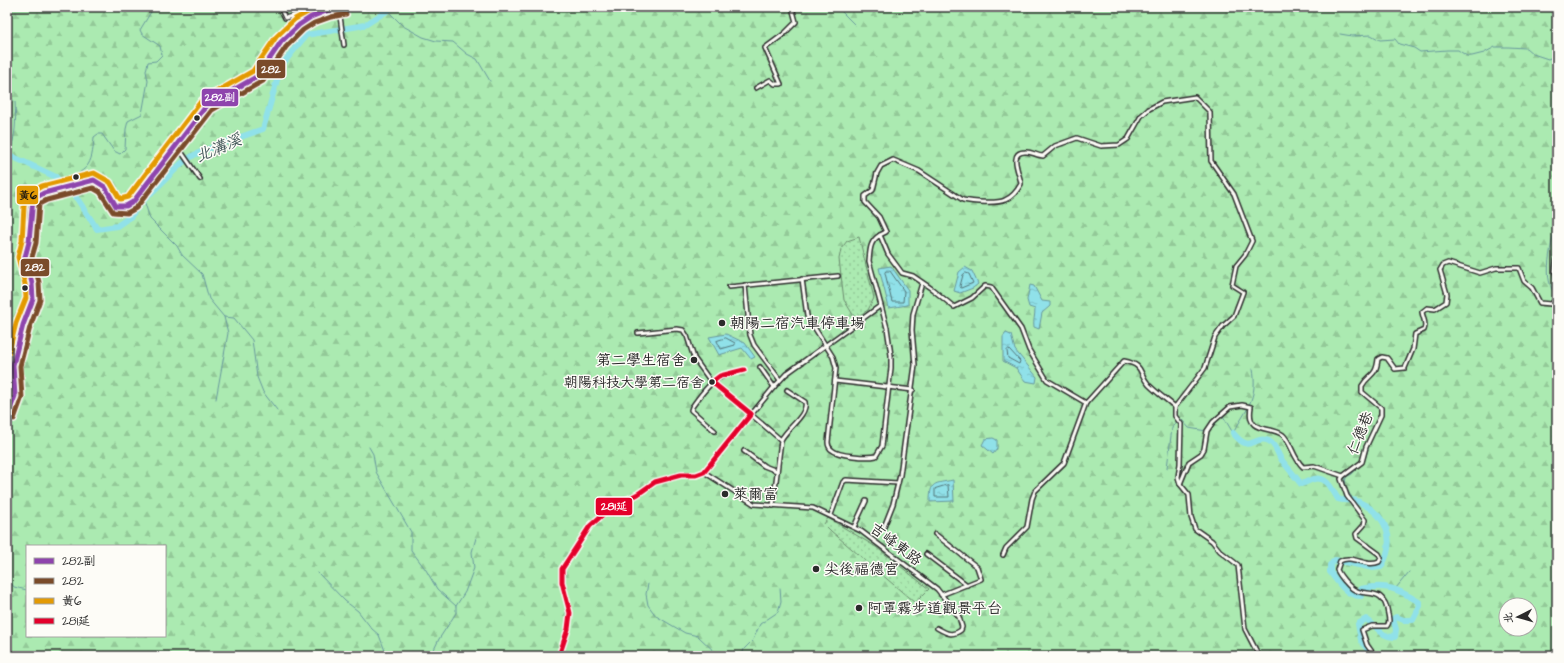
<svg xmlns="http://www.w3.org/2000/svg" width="1564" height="663" viewBox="0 0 1564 663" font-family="'Architects Daughter','LXGW WenKai TC',sans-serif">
	<defs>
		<pattern id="forest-firs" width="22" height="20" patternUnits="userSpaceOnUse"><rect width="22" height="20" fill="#abeab1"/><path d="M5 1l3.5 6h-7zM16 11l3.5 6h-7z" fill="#93c998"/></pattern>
		<pattern id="park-dots" width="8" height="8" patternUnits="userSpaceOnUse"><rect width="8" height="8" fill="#abeab1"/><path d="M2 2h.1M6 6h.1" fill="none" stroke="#93c998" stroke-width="1.8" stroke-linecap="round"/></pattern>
		<pattern id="water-ripples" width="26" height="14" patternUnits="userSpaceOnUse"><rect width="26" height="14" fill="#90e1e9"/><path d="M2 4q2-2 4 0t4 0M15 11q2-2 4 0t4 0" fill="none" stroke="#7cc1c8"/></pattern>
	</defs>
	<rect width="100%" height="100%" fill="#fdfcf7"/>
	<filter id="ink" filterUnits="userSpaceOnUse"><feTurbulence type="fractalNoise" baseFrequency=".025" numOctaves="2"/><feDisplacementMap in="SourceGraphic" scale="8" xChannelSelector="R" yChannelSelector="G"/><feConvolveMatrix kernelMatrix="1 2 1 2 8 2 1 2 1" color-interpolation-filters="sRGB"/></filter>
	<g filter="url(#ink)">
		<!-- forest -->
		<path fill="url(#forest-firs)" stroke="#6b8a6e" fill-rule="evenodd" d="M7 7H1557V656H7ZM27 546H165V636H27ZM1506 605H1530V629H1506Z"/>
		<!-- park -->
		<g fill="url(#park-dots)" stroke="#6b8a6e">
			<path d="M859 237 874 298 868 310 855 318 844 300 839 259 841 249 847 241Z"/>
			<path d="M828 518 876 547 929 589 915 603 831 531 824 524Z"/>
		</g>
		<!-- water -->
		<g fill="url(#water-ripples)" stroke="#68989d">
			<path d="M891 266 908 290V305L889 308 879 268Z"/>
			<path d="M965 267 972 271 978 284 973 288 960 293 954 291 959 272Z"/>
			<path d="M1030 285 1034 286 1042 301 1050 302V306L1042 313 1039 329 1034 327C1033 321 1035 316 1035 309L1029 307 1027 300Z"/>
			<path d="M1006 333 1011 335 1015 350 1037 377 1036 383 1025 381 1016 368 1003 361V337Z"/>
			<path d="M726 334 745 343 755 357 751 359 742 348 719 355 709 337Z"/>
			<path d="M993 438 997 440V449L993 454 982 445 985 439Z"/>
			<path d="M953 480 954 501 930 502C930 481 934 484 953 480Z"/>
		</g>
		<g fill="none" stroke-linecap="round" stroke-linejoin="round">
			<!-- shore -->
			<g stroke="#537477" stroke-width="1">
				<path d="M886 271H890L904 291 903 302H892L885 273Z"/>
				<path d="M966 273 969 274 973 283 961 288 960 286 963 275Z"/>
				<path d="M726 338 735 343V345L721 349 717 341Z"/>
				<path d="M1009 349 1020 361 1019 364 1008 358 1007 351Z"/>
				<path d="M948 485 949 497H935V489Z"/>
			</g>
			<!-- stream -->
			<g stroke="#68989d" stroke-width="1">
				<path d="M837 7 855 25"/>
				<path d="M388 11 403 26 423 37 436 41 453 42 467 54 477 59 490 81"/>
				<path d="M1340 34 1352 36 1371 35 1380 40 1395 39 1399 44 1414 48 1420 52 1447 50H1458L1467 56H1472L1484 53 1495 47H1508L1526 48 1533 54 1548 59 1557 55"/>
				<path d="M7 95 15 102C16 124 16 134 9 155"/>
				<path d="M61 182C88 169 92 168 94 137L98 134H102L114 151 120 154 125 149 126 129 128 121 142 114 148 81 146 71 148 62 156 61 162 55 160 46 142 34 140 30 154 7"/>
				<path d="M144 200 150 219 177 246 182 255 202 274 209 299 224 317 234 318 252 340 257 377 263 392 277 410"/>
				<path d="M1557 222C1552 241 1540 281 1557 296"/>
				<path d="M216 399 228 333 224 317"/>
				<path d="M1249 405C1255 393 1255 382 1253 369"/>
				<path d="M1180 420H1182L1189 428 1206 431"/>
				<path d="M1209 430 1223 416 1233 433"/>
				<path d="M1233 433 1248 408"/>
				<path d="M369 447 373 454 376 472 411 532V550L426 570 437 589 456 606V613L439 639 431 656"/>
				<path d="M1364 462 1371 440"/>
				<path d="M1167 468 1172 428 1177 421"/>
				<path d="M1354 500C1348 492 1344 487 1346 477L1352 474 1360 465"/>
				<path d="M318 573 345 601 358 611 372 629 379 635 387 656"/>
				<path d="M7 578 14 587 27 590"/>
				<path d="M648 584 646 594 648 605 656 616 685 633 698 636 719 656"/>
				<path d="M1396 588 1409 572"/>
				<path d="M456 606 465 592 474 568 472 552 476 538"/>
				<path d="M742 656 744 649 753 640 760 624 778 612 781 601 780 588"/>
			</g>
			<!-- river -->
			<g stroke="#90e1e9" stroke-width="6">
				<path d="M7 154 56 177 78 200 97 229 117 226 130 217 144 200 182 163 194 155 218 145 263 129 281 66 306 35 365 25 393 7"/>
				<path d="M1233 433C1252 456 1253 434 1269 441 1276 445 1277 453 1281 459 1287 467 1295 476 1301 484 1306 483 1309 480 1314 479 1328 476 1332 490 1338 499 1345 502 1352 498 1359 502 1387 515 1397 540 1381 567L1373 568 1335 560 1330 565V572C1338 582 1347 597 1361 596V589C1386 583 1398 589 1419 602L1420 606 1413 620H1404L1396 617 1393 619 1396 629 1395 637C1382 638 1376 625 1366 619L1358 624 1361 640 1372 656"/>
			</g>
			<!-- minor casing -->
			<g stroke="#2b2b2b" stroke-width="6">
				<g id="minor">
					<path d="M280 7 285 18 321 7"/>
					<path d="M339 9 344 45"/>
					<path d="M756 88 770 80 775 84H781L765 48 784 34 796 22 792 7"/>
					<path d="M176 144 200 179"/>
					<path d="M880 235 886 232 879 217 865 202V196L873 190 877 173 881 166 893 160 919 171 963 200C972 202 997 204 1005 200 1013 197 1017 191 1021 184 1021 176 1007 152 1025 152 1031 151 1037 156 1043 156L1055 146 1077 138 1101 146 1119 145 1128 139 1141 116 1149 109 1162 102 1195 97 1210 112 1211 161 1234 194 1252 241 1245 255 1236 266 1232 285 1243 292 1234 316 1223 326 1215 337 1205 368 1175 407V416L1181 424 1180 464 1178 477 1180 484 1189 495 1191 517 1195 529 1212 541 1220 551 1238 565 1245 629 1259 656"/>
					<path d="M1557 254 1555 271 1557 280"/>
					<path d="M802 279 807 316 833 357 836 368 828 442C828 445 829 448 832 450 838 456 868 458 876 456L882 446 891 368V355L887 328 869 261C870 249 870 241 880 235L888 254 902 273 913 276 932 289 954 307 972 298 985 286 991 287 1021 329 1029 350 1047 380 1086 403"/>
					<path d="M745 285 750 335 754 345 780 380"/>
					<path d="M729 287 838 276"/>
					<path d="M638 333 677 329 683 330 687 336 694 358 709 379 781 440"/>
					<path d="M760 367 774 387"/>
					<path d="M835 381 913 390"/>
					<path d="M715 431 691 410 692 407C709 383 715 376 744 370"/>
					<path d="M744 451 764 466 777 471"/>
					<path d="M704 472 754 504 813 508 861 531 937 589 959 617 962 627 961 630C952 637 946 633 937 628"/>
					<path d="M1180 484 1189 462 1201 454 1204 449 1207 431 1213 422 1230 407 1242 405 1251 407C1246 435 1270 425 1283 435 1291 442 1293 458 1303 467L1314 466 1343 476"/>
					<path d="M773 506 781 440C787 428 808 415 805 402L787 390"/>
					<path d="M831 515 843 482 846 480 898 483"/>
					<path d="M854 527 866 501"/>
					<path d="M884 527 893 504 900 475 915 365 912 330 913 314 922 283"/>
					<path d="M935 534 977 567 981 579 941 595"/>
					<path d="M926 554 967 585"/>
					<path d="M1003 555 1006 548 1027 527 1032 499 1035 491 1064 463 1086 403 1124 361C1145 365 1138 373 1149 385 1157 393 1167 400 1175 407"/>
					<path d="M559 656 568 629 570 613 562 582V569L590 526 609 509 638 494 655 482 681 475H696L704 472 774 387 786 374 880 306"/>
					<path d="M1375 656 1367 645 1362 630 1372 626H1387C1390 622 1389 619 1388 614 1384 585 1366 598 1353 589 1347 585 1340 576 1337 570L1340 561C1352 554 1366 568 1379 562L1381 558 1379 554 1357 538 1356 534 1364 525 1365 520 1347 496 1341 479 1343 476 1362 462 1366 447 1381 415V408L1362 392V386C1369 373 1376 378 1378 359L1382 357 1387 358 1395 369 1405 368 1413 349 1415 334 1424 330C1427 323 1423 319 1422 312L1427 308 1435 309 1446 302 1447 294 1440 270 1443 265 1448 263 1480 273 1496 268H1519L1524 281 1532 288 1540 303 1551 304 1557 299"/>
				</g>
			</g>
			<!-- tertiary casing -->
			<g stroke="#2b2b2b" stroke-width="7">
				<path id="tertiary" d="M7 417 15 396 13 365 23 325 33 299 32 283 25 257 29 242 31 207 33 199 44 193 94 180 105 187 116 206H126L133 202 207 105 258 76 281 42 299 25 311 17 329 10 345 7"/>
			</g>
			<!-- minor -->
			<use href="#minor" stroke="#fdfcf7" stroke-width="3"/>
			<!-- tertiary -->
			<use href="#tertiary" stroke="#fdfcf7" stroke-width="4"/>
			<!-- bus-1 casing -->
			<g stroke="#fdfcf7" stroke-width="8">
				<path id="bus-1" d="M7 417 15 396 13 365 23 325 33 299 32 283 25 257 29 242 33 199 44 193 94 180 105 187 116 206H126L133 202 207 105 258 76 281 42 299 25 311 17 329 10 345 7"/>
			</g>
			<!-- bus-2 casing -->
			<g stroke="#fdfcf7" stroke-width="8">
				<path id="bus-2" d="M14 419 22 397 20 366 30 327 40 300 39 282 32 257 36 243 39 204 47 200 93 188 100 192 113 212 127 213 136 208 212 110 263 81 286 47 303 30 314 23 331 17 346 14"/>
			</g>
			<!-- bus-3 casing -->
			<g stroke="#fdfcf7" stroke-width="8">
				<path id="bus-3" d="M7 360 16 323 26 298 25 284 18 257 22 241 24 206 28 194 42 186 94 173 110 182 120 199 128 197 202 100 253 71 276 37 295 19 317 7"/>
			</g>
			<!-- bus-4 casing -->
			<g stroke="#fdfcf7" stroke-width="8">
				<g id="bus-4">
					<path d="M712 382 751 414"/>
					<path d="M712 382 720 376 744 370"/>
					<path d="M559 656 568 629 570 613 562 582V569L590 526 609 509 638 494 655 482 681 475H696L704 472 751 414"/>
				</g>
			</g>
			<!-- bus-1 -->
			<use href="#bus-1" stroke="#8e44ad" stroke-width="5"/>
			<!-- bus-2 -->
			<use href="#bus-2" stroke="#7a4b2a" stroke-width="5"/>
			<!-- bus-3 -->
			<use href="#bus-3" stroke="#e39a04" stroke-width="5"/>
			<!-- bus-4 -->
			<use href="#bus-4" stroke="#e4002b" stroke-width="5"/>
		</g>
	</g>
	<!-- markers -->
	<g fill="#2b2b2b" stroke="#fdfcf7" stroke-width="1.5">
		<circle cx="197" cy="118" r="3.5"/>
		<circle cx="76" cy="177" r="3.5"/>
		<circle cx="25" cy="288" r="3.5"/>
		<circle cx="722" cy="323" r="4"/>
		<circle cx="694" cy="360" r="4"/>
		<circle cx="712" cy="382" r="3.5"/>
		<circle cx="725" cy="494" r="4"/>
		<circle cx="816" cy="569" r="4"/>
		<circle cx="859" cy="608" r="4"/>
	</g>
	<g text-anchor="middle" stroke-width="3" stroke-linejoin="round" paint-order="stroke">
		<!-- bus labels -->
		<g font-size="14" fill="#2b2b2b" stroke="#fdfcf7" text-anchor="end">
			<text x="704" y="387">朝陽科技大學第二宿舍</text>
		</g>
		<!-- poi labels -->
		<g font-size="15" fill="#2b2b2b" stroke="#fdfcf7" text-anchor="start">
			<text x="730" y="328">朝陽二宿汽車停車場</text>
			<text x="686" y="365" text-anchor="end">第二學生宿舍</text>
			<text x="733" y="499">萊爾富</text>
			<text x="824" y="574">尖後福德宮</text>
			<text x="867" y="613">阿罩霧步道觀景平台</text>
		</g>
		<!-- street labels -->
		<g font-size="15" fill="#2b2b2b" stroke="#fdfcf7">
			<text transform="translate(1360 433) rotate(-68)" y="5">仁德巷</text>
			<text transform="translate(896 544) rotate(37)" y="5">吉峰東路</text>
		</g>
		<!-- water labels -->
		<g font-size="16" font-style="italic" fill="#44585a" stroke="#fdfcf7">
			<text transform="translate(218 147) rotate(-23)" y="6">北溝溪</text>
		</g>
	</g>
	<g stroke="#fdfcf7" stroke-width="1.5">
		<rect x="256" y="59" width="30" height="20" rx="4" fill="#7a4b2a"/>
		<rect x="201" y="88" width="38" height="19" rx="4" fill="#8e44ad"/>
		<rect x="16" y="185" width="23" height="20" rx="4" fill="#e39a04"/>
		<rect x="20" y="258" width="30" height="19" rx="4" fill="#7a4b2a"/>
		<rect x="595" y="497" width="38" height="19" rx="4" fill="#e4002b"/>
	</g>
	<g font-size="11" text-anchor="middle" font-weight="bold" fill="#fff">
		<text x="271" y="73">282</text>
		<text x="220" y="101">282副</text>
		<text x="35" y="271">282</text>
		<text x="614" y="510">281延</text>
	</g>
	<g font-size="11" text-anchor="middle" font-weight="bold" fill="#111">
		<text x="28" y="199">黃6</text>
	</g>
	<!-- margin -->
	<rect width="1564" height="663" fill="none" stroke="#fdfcf7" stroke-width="24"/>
	<rect x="12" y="12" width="1540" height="639" fill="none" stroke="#2b2b2b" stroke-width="1.5" filter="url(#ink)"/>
	<!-- legend -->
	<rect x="26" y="545" width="140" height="92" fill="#fdfcf7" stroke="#a9a8a5"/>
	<rect x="34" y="558" width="20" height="6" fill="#8e44ad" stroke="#a9a8a5"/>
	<text x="62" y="565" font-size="12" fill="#2b2b2b">282副</text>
	<rect x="34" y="578" width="20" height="6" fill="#7a4b2a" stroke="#a9a8a5"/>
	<text x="62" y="585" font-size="12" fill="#2b2b2b">282</text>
	<rect x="34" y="598" width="20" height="6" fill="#e39a04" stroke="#a9a8a5"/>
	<text x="62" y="605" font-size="12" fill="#2b2b2b">黃6</text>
	<rect x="34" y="618" width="20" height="6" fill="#e4002b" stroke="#a9a8a5"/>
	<text x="62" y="625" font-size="12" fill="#2b2b2b">281延</text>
	<!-- north arrow -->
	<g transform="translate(1518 617) rotate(264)"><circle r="19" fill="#fdfcf7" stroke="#a9a8a5"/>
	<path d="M0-3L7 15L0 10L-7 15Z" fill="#2b2b2b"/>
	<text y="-6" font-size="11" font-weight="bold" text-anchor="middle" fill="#2b2b2b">北</text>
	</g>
</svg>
